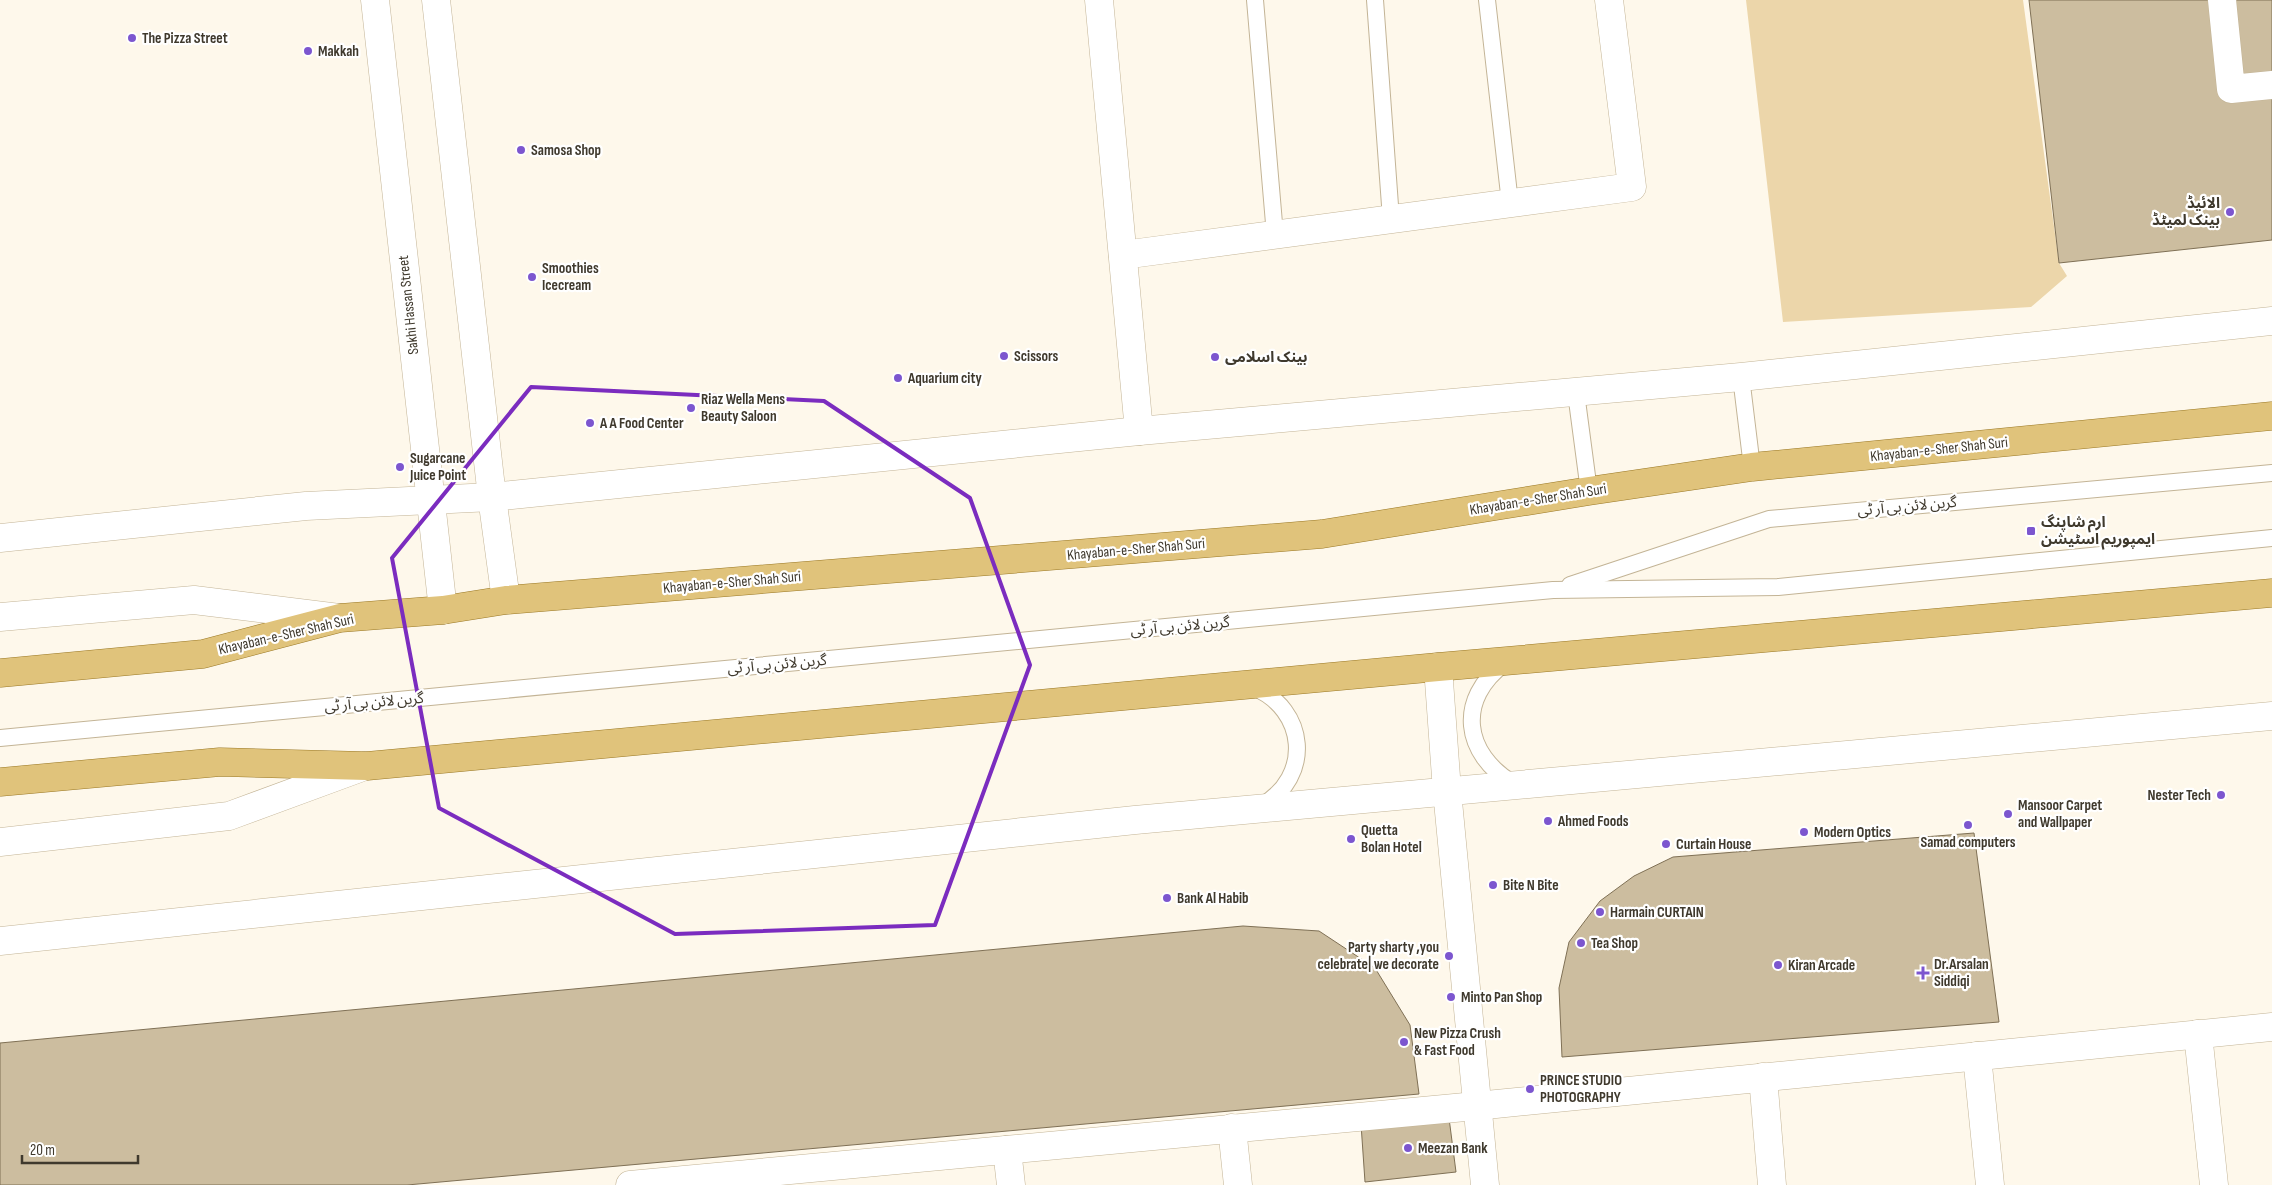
<svg xmlns="http://www.w3.org/2000/svg" width="2272" height="1185" viewBox="0 0 2272 1185" font-family="'Sofia Sans Condensed','Noto Sans Arabic',sans-serif">
	<rect width="100%" height="100%" fill="#fef8eb"/>
	<!-- green -->
	<path fill="#ecd6aa" d="M1746 0H2023L2059 263 2067 276 2031 307 1783 322Z"/>
	<!-- building -->
	<g fill="#ccbd9f" stroke="#7f7055">
		<path d="M2029 0H2272V240L2059 263Z"/>
		<path d="M1974 833 1999 1022 1562 1057 1559 988 1569 942 1600 901 1634 876 1673 857Z"/>
		<path d="M1243 926 1319 931 1375 968 1410 1025 1419 1094 407 1185H0V1043Z"/>
		<path d="M1449 1118 1456 1172 1365 1182 1361 1124Z"/>
	</g>
	<g fill="none" stroke-linecap="round" stroke-linejoin="round">
		<!-- lane casing -->
		<g stroke="#c3b496" stroke-width="18">
			<g id="lane">
				<path d="M1255 0 1275 235"/>
				<path d="M1375 0 1391 219"/>
				<path d="M1487 0 1510 203"/>
				<path d="M1741 377 1752 467"/>
				<path d="M1576 393 1589 491"/>
				<path d="M1570 585 1769 519 2272 473"/>
				<path d="M1505 663C1456 699 1463 754 1514 784"/>
				<path d="M1253 687C1307 709 1313 777 1261 806"/>
				<path d="M0 738 1553 590 1778 587 2272 538"/>
			</g>
		</g>
		<!-- street casing -->
		<g stroke="#c3b496" stroke-width="29">
			<g id="street">
				<path d="M1099 0 1139 431"/>
				<path d="M2222 0 2231 89 2272 85"/>
				<path d="M1123 255 1632 187 1609 0"/>
				<path d="M2198 1034 2214 1185"/>
				<path d="M1977 1056 1990 1185"/>
				<path d="M1763 1077 1772 1185"/>
				<path d="M1232 1128 1238 1185"/>
				<path d="M1007 1150 1011 1185"/>
				<path d="M630 1185 1476 1106 2272 1027"/>
			</g>
		</g>
		<!-- secondary casing -->
		<g stroke="#c3b496" stroke-width="29">
			<g id="secondary">
				<path d="M375 0 443 610"/>
				<path d="M436 0 492 497 506 600"/>
				<path d="M0 538 306 506 492 497 1139 431 1741 377 2272 321"/>
				<path d="M0 617 194 600 339 618"/>
				<path d="M1438 667 1447 791 1485 1185"/>
				<path d="M0 842 229 816 365 766"/>
				<path d="M0 941 1135 820 2272 716"/>
			</g>
		</g>
		<!-- primary casing -->
		<g stroke="#9b7926" stroke-width="29">
			<g id="primary">
				<path d="M0 673 203 654 340 618 443 610 506 600 1322 534 1589 491 1752 467 2272 416"/>
				<path d="M0 782 220 762 367 766 1438 667 2272 593"/>
			</g>
		</g>
		<!-- lane -->
		<use href="#lane" stroke="#fff" stroke-width="16"/>
		<!-- street -->
		<use href="#street" stroke="#fff" stroke-width="28"/>
		<!-- secondary -->
		<use href="#secondary" stroke="#fff" stroke-width="28"/>
		<!-- primary -->
		<use href="#primary" stroke="#e0c37b" stroke-width="28"/>
	</g>
	<!-- marked area -->
	<path fill="none" stroke="#7b2cbf" stroke-width="4" stroke-linejoin="round" d="M531 387 824 401 970 498 1030 665 935 925 675 934 439 808 392 558Z"/>
	<!-- markers -->
	<g fill="#7c56cf" stroke="#fff" stroke-width="2">
		<circle cx="132" cy="38" r="5"/>
		<circle cx="308" cy="51" r="5"/>
		<circle cx="521" cy="150" r="5"/>
		<circle cx="2230" cy="212" r="5"/>
		<circle cx="532" cy="277" r="5"/>
		<circle cx="1004" cy="356" r="5"/>
		<circle cx="1215" cy="357" r="5"/>
		<circle cx="898" cy="378" r="5"/>
		<circle cx="691" cy="408" r="5"/>
		<circle cx="590" cy="423" r="5"/>
		<circle cx="400" cy="467" r="5"/>
		<rect x="2026" y="526" width="10" height="10" rx="2.5"/>
		<circle cx="2221" cy="795" r="5"/>
		<circle cx="2008" cy="814" r="5"/>
		<circle cx="1548" cy="821" r="5"/>
		<circle cx="1968" cy="825" r="5"/>
		<circle cx="1804" cy="832" r="5"/>
		<circle cx="1351" cy="839" r="5"/>
		<circle cx="1666" cy="844" r="5"/>
		<circle cx="1493" cy="885" r="5"/>
		<circle cx="1167" cy="898" r="5"/>
		<circle cx="1600" cy="912" r="5"/>
		<circle cx="1581" cy="943" r="5"/>
		<circle cx="1449" cy="956" r="5"/>
		<circle cx="1778" cy="965" r="5"/>
		<path d="M1920.5 965.5h5v5h5v5h-5v5h-5v-5h-5v-5h5z"/>
		<circle cx="1451" cy="997" r="5"/>
		<circle cx="1404" cy="1042" r="5"/>
		<circle cx="1530" cy="1089" r="5"/>
		<circle cx="1408" cy="1148" r="5"/>
	</g>
	<g text-anchor="middle" stroke-width="4.5" stroke-linejoin="round" paint-order="stroke">
		<!-- poi labels -->
		<g font-size="15" font-weight="bold" fill="#3f392d" stroke="#fff" text-anchor="start">
			<text x="142" y="43">The Pizza Street</text>
			<text x="318" y="56">Makkah</text>
			<text x="531" y="155">Samosa Shop</text>
			<text x="2220" y="208" text-anchor="end">الائیڈ<tspan x="2220" dy="17">بینک لمیٹڈ</tspan></text>
			<text x="542" y="273">Smoothies<tspan x="542" dy="17">Icecream</tspan></text>
			<text x="1014" y="361">Scissors</text>
			<text x="1225" y="362">بینک اسلامی</text>
			<text x="908" y="383">Aquarium city</text>
			<text x="701" y="404">Riaz Wella Mens<tspan x="701" dy="17">Beauty Saloon</tspan></text>
			<text x="600" y="428">A A Food Center</text>
			<text x="410" y="463">Sugarcane<tspan x="410" dy="17">Juice Point</tspan></text>
			<text x="2041" y="527">ارم شاپنگ<tspan x="2041" dy="17">ایمپوریم اسٹیشن</tspan></text>
			<text x="2211" y="800" text-anchor="end">Nester Tech</text>
			<text x="2018" y="810">Mansoor Carpet<tspan x="2018" dy="17">and Wallpaper</tspan></text>
			<text x="1558" y="826">Ahmed Foods</text>
			<text x="1361" y="835">Quetta<tspan x="1361" dy="17">Bolan Hotel</tspan></text>
			<text x="1814" y="837">Modern Optics</text>
			<text x="1968" y="847" text-anchor="middle">Samad computers</text>
			<text x="1676" y="849">Curtain House</text>
			<text x="1503" y="890">Bite N Bite</text>
			<text x="1177" y="903">Bank Al Habib</text>
			<text x="1610" y="917">Harmain CURTAIN</text>
			<text x="1591" y="948">Tea Shop</text>
			<text x="1439" y="952" text-anchor="end">Party sharty ,you<tspan x="1439" dy="17">celebrate| we decorate</tspan></text>
			<text x="1934" y="969">Dr.Arsalan<tspan x="1934" dy="17">Siddiqi</tspan></text>
			<text x="1788" y="970">Kiran Arcade</text>
			<text x="1461" y="1002">Minto Pan Shop</text>
			<text x="1414" y="1038">New Pizza Crush<tspan x="1414" dy="17">&amp; Fast Food</tspan></text>
			<text x="1540" y="1085">PRINCE STUDIO<tspan x="1540" dy="17">PHOTOGRAPHY</tspan></text>
			<text x="1418" y="1153">Meezan Bank</text>
		</g>
		<!-- street labels -->
		<g font-size="15" fill="#3f392d" stroke="#fff">
			<text transform="translate(408 305) rotate(-96)" y="5">Sakhi Hassan Street</text>
			<text transform="translate(1939 449) rotate(-6)" y="5">Khayaban-e-Sher Shah Suri</text>
			<text transform="translate(1538 499) rotate(-9)" y="5">Khayaban-e-Sher Shah Suri</text>
			<text transform="translate(1907 506) rotate(-5)" y="5">گرین لائن بی آر ٹی</text>
			<text transform="translate(1136 549) rotate(-5)" y="5">Khayaban-e-Sher Shah Suri</text>
			<text transform="translate(732 582) rotate(-5)" y="5">Khayaban-e-Sher Shah Suri</text>
			<text transform="translate(1180 626) rotate(-5)" y="5">گرین لائن بی آر ٹی</text>
			<text transform="translate(286 634) rotate(-13)" y="5">Khayaban-e-Sher Shah Suri</text>
			<text transform="translate(777 664) rotate(-5)" y="5">گرین لائن بی آر ٹی</text>
			<text transform="translate(374 702) rotate(-5)" y="5">گرین لائن بی آر ٹی</text>
		</g>
	</g>
	<!-- scale -->
	<path d="M22 1155v8h116v-8" fill="none" stroke="#3f392d" stroke-width="2.5"/>
	<text x="30" y="1155" font-size="15" fill="#3f392d" stroke="#ffffff" stroke-width="4" paint-order="stroke">20 m</text>
</svg>
